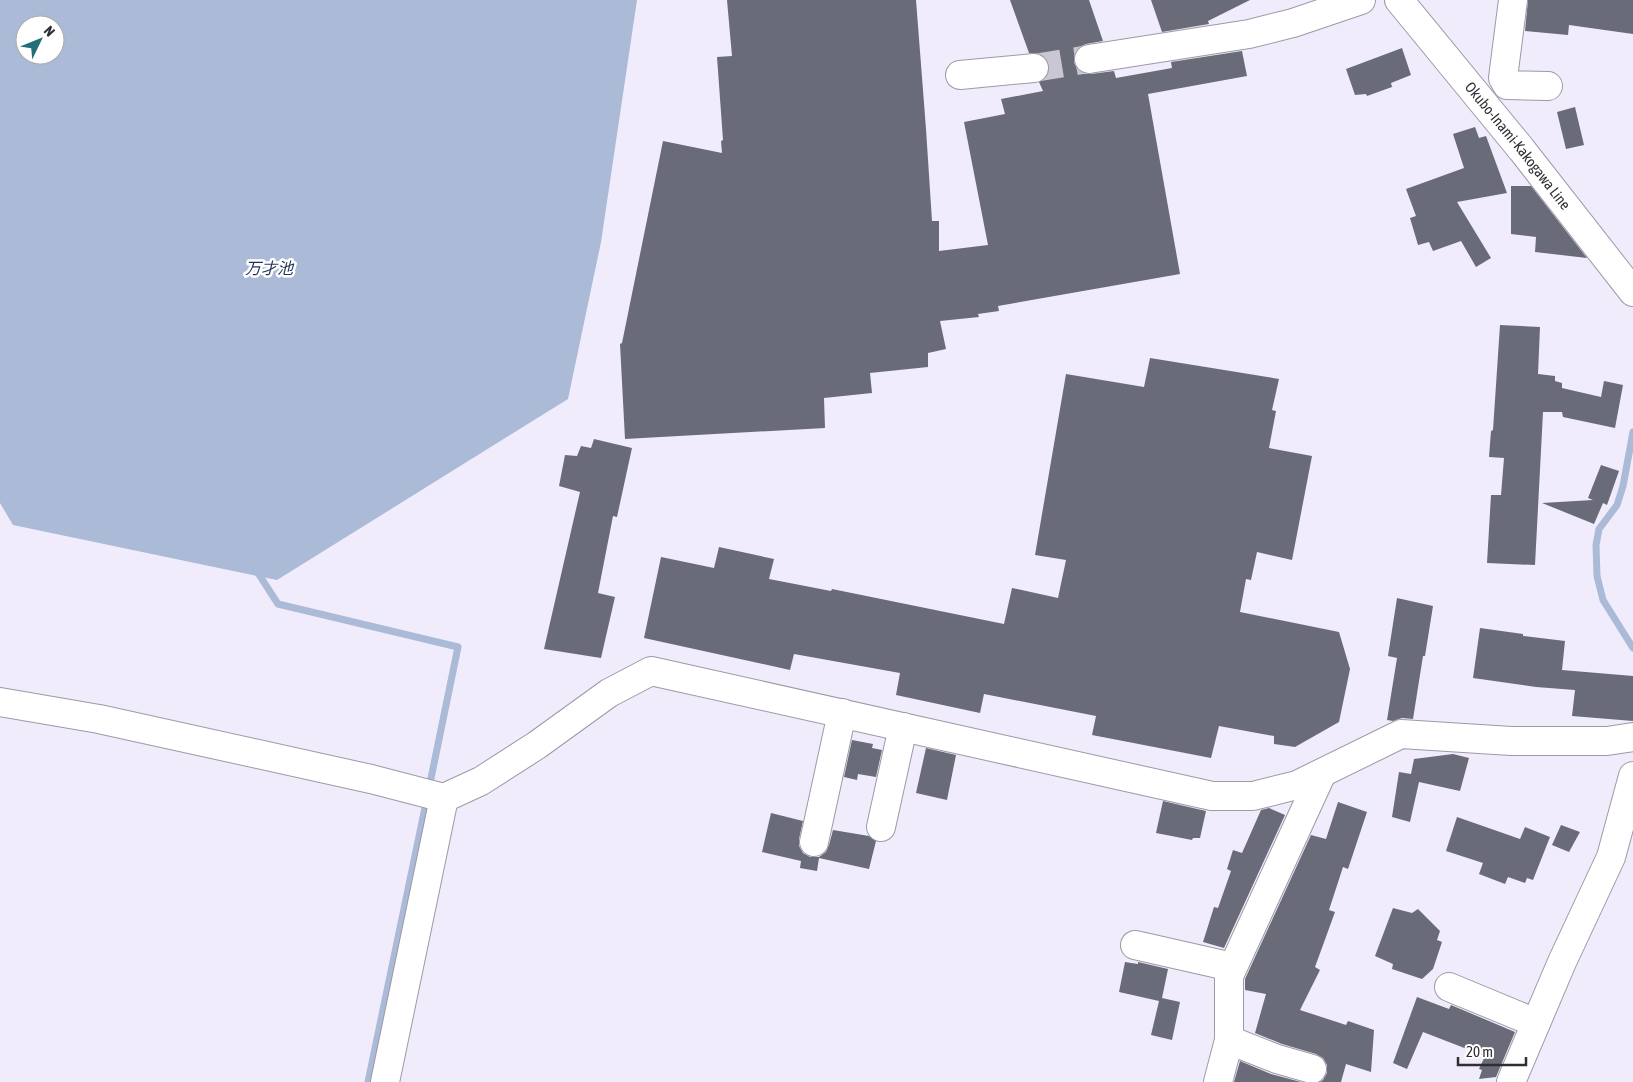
<svg xmlns="http://www.w3.org/2000/svg" width="1633" height="1082" viewBox="0 0 1633 1082" font-family="'Asap Condensed','Noto Sans JP',sans-serif">
	<rect width="100%" height="100%" fill="#f1ecfb"/>
	<!-- water -->
	<path fill="#abbad6" fill-rule="evenodd" d="M0 0H637L601 242 568 399 277 580 13 525 0 503ZM25 25H55V55H25Z"/>
	<g fill="none" stroke-linecap="round" stroke-linejoin="round">
		<!-- stream -->
		<g stroke="#abbad6" stroke-width="7">
			<path d="M1633 432 1623 486 1617 505 1599 529 1596 545 1597 576 1603 600 1633 648"/>
			<path d="M256 570 278 604 458 647 429 788"/>
			<path d="M368 1082 427 798"/>
		</g>
	</g>
	<!-- building -->
	<g fill="#6a6b78">
		<path d="M727 0H916L926 129 932 221H939V251L988 245 964 122 1005 114 1001 99 1043 91 1039 82 1043 80 1048 74 1049 66 1046 59 1040 54 1029 53 1010 0H1089L1103 41 1086 44 1079 47 1075 53 1074 62 1077 69 1084 74H1091L1114 71 1116 78 1172 68 1171 62 1242 51 1247 76 1148 94 1180 274 998 306 999 311 978 314 979 317 940 321 946 349 928 353V367L870 373 872 393 824 398 825 428 625 439 620 344 622 343 663 141 722 153 721 141 723 140 717 57 732 56Z"/>
		<path d="M1151 0H1250L1208 21 1209 24 1162 32Z"/>
		<path d="M1528 0H1633V34L1569 25 1568 35 1525 31Z"/>
		<path d="M1402 48 1411 75 1391 83 1392 87 1367 96 1366 94 1355 95 1346 69Z"/>
		<path d="M1575 107 1584 145 1566 149 1557 112Z"/>
		<path d="M1475 127 1479 138 1486 136 1507 193 1457 202 1491 258 1476 267 1461 241 1433 251 1429 242 1418 245 1410 218 1416 216 1406 189 1464 168 1453 134Z"/>
		<path d="M1511 186H1531L1587 258 1535 252 1536 237 1511 234Z"/>
		<path d="M1500 325 1540 327 1538 374 1555 376V381L1562 383V388L1601 397 1604 381 1623 385 1615 428 1563 417 1562 412H1543L1535 565 1487 563 1491 495H1501L1504 458 1489 457 1491 431 1493 430Z"/>
		<path d="M1150 358 1279 379 1272 410 1276 411 1269 448 1312 456 1292 560 1257 552 1251 580 1246 579 1240 612 1339 632 1350 669 1339 722 1295 747 1274 744V736L1219 726 1211 758 1092 735 1096 716 984 694 980 713 896 695 900 673 794 654 790 670 644 638 661 557 714 568 719 547 774 559 769 579 831 591 832 589 1004 624 1012 588 1058 598 1066 560 1035 555 1066 374 1144 387Z"/>
		<path d="M594 439 632 448 617 517 613 516 598 593 615 597 601 658 544 649 580 492 559 486 565 455 577 456 581 446 591 448Z"/>
		<path d="M1601 465 1619 471 1607 505 1603 503 1594 524 1542 503 1593 500 1588 498Z"/>
		<path d="M1397 598 1433 606 1425 656H1423L1413 719 1402 718 1393 721 1387 720 1397 658 1388 656Z"/>
		<path d="M1480 628 1523 634V636L1565 641 1562 670 1633 676V721L1572 716 1575 690 1536 687 1473 678Z"/>
		<path d="M852 740 873 744 872 748 882 750 876 777 858 774 857 780 844 777Z"/>
		<path d="M926 748 956 755 947 800 916 793Z"/>
		<path d="M1453 754 1469 758 1460 791 1419 782 1410 822 1392 817 1399 772 1411 774 1414 759Z"/>
		<path d="M1163 801 1206 811 1200 838H1193L1192 840 1156 833Z"/>
		<path d="M1338 802 1367 812 1348 869 1343 867 1329 910 1335 912 1315 967 1320 970 1300 1010 1346 1025 1348 1021 1374 1030 1371 1072 1346 1064 1341 1082H1320L1323 1080 1327 1073V1065L1323 1058 1316 1054 1282 1044 1255 1033 1266 994 1245 990V979L1311 835 1326 839Z"/>
		<path d="M1269 808 1285 815 1224 948 1203 942 1214 907 1218 908 1231 871 1227 869 1233 850 1242 853 1261 810Z"/>
		<path d="M771 813 803 821 799 839V846L803 853 810 857H819L826 852 829 845 833 830 869 836 876 841 869 869 819 858 817 871 800 868 801 861 762 852Z"/>
		<path d="M1457 817 1520 839 1525 827 1550 837 1533 880 1527 878 1525 883 1508 877 1505 884 1479 874 1483 863 1446 851Z"/>
		<path d="M1561 825 1580 832 1569 852 1552 845Z"/>
		<path d="M1393 908 1412 913 1418 909 1440 931 1437 940 1442 942 1433 969 1422 979 1392 969 1393 964 1375 956Z"/>
		<path d="M1125 962 1138 964V962L1168 969 1162 998 1180 1002 1172 1040 1151 1035 1159 1001 1119 992Z"/>
		<path d="M1417 997 1449 1009 1451 1005 1515 1032 1496 1077 1479 1079 1482 1070 1479 1069 1485 1056 1423 1032 1407 1069 1393 1063Z"/>
		<path d="M1240 1061 1271 1074 1301 1082H1234Z"/>
	</g>
	<g fill="none" stroke-linecap="round" stroke-linejoin="round">
		<!-- minor-tunnel -->
		<path stroke="#cac6d3" stroke-width="28" stroke-dasharray="28 14" stroke-linecap="butt" d="M1034 68 1089 59"/>
		<!-- minor casing -->
		<g stroke="#9d99a6" stroke-width="30">
			<g id="minor">
				<path d="M1513 0 1503 78 1507 85 1548 86"/>
				<path d="M1089 59 1249 34 1293 23 1361 0"/>
				<path d="M960 75 1034 68"/>
				<path d="M0 702 99 719 371 779 444 798 481 781 537 745 609 693 651 671 1212 796H1253L1297 785 1401 734 1511 741H1607L1633 737"/>
				<path d="M881 827 903 727"/>
				<path d="M814 842 842 713"/>
				<path d="M1135 945 1232 967"/>
				<path d="M1449 987 1536 1023"/>
				<path d="M1229 1040 1277 1059 1312 1069"/>
				<path d="M385 1082 444 798"/>
				<path d="M1218 1082 1229 1040V976L1322 773"/>
				<path d="M1511 1082 1562 962 1611 857 1633 776"/>
			</g>
		</g>
		<!-- major casing -->
		<g stroke="#9d99a6" stroke-width="30">
			<g id="major">
				<path id="s1" d="M1399 0 1522 150 1633 292"/>
			</g>
		</g>
		<!-- minor -->
		<use href="#minor" stroke="#fff" stroke-width="28"/>
		<!-- major -->
		<use href="#major" stroke="#fff" stroke-width="28"/>
	</g>
	<g text-anchor="middle" stroke-width="5" stroke-linejoin="round" paint-order="stroke">
		<!-- street labels -->
		<g font-size="15" fill="#302e34" stroke="#fff">
			<text dy="5" stroke="none"><textPath href="#s1" startOffset="188">Okubo-Inami-Kakogawa Line</textPath></text>
		</g>
		<!-- water labels -->
		<g font-size="16" font-style="italic" fill="#1f3258" stroke="#fff">
			<text x="269" y="274">万才池</text>
		</g>
	</g>
	<!-- north arrow -->
	<g transform="translate(40 40) rotate(47)"><circle r="24" fill="#ffffff" stroke="#acabae"/>
	<path d="M0-4L9 19L0 12L-9 19Z" fill="#246e77"/>
	<text y="-8" font-size="14" font-weight="bold" text-anchor="middle" fill="#302e34">N</text>
	</g>
	<!-- scale -->
	<path d="M1458 1057v8h68v-8" fill="none" stroke="#302e34" stroke-width="2.5"/>
	<text x="1466" y="1057" font-size="15" fill="#302e34" stroke="#ffffff" stroke-width="4" paint-order="stroke">20 m</text>
</svg>
